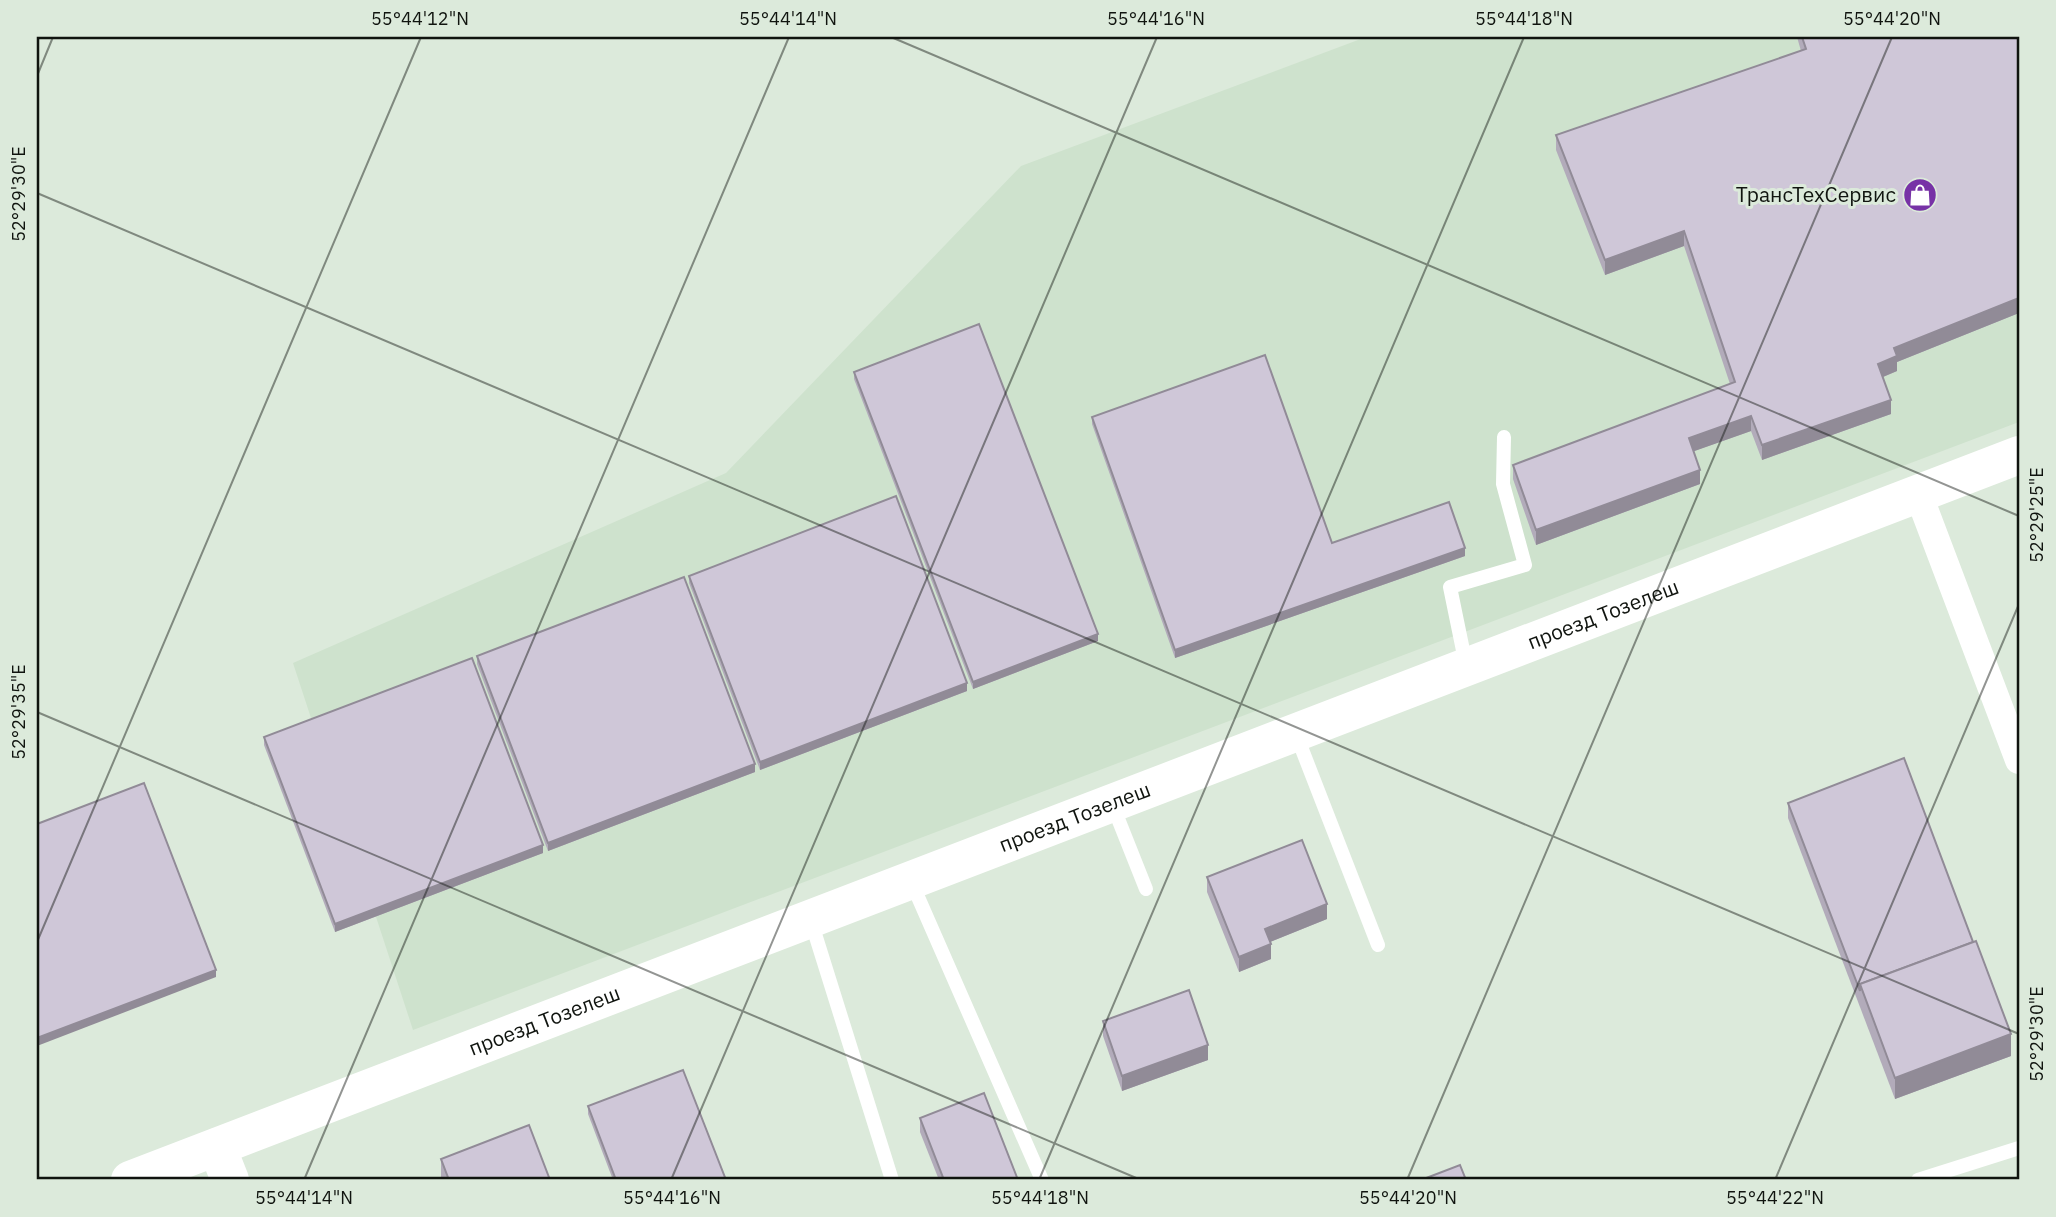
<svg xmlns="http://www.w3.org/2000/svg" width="2056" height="1217" viewBox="0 0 2056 1217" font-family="'IBM Plex Sans',sans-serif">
	<rect width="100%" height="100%" fill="#dceadb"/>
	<!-- built -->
	<path fill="#cee2cd" d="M1366 37H2019V422L413 1030 293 663 726 473 1021 166Z"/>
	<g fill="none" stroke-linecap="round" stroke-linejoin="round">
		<!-- lane -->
		<g stroke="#fff" stroke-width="14">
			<path d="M1466 665 1450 587 1525 565 1503 484 1504 437"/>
			<path d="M1296 734 1378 945"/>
			<path d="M1113 806 1146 889"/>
			<path d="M911 881 1042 1180"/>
			<path d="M811 921 892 1180"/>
			<path d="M1918 1180 2019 1148"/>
		</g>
		<!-- street -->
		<path stroke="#fff" stroke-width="28" d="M1918 493 2019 760"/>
		<!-- secondary -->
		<g stroke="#fff" stroke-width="38">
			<path d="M217 1147 230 1180"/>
			<path id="s1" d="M130 1180 2019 455"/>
		</g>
	</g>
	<!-- wall -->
	<g fill="#b2abba">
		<path d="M1797 37H2019V313L1897 362V371L1883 377 1891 414 1762 460 1751 431 1694 451 1700 484 1536 545 1513 479V465L1730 384 1684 246 1605 275 1556 150V135L1801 51Z"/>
		<path d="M854 372 1098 641 973 689 854 379Z"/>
		<path d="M1092 417 1332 543 1465 556 1175 658 1092 424Z"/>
		<path d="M689 576 967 691 760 770 689 583Z"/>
		<path d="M477 656 755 772 548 851 477 664Z"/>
		<path d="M264 737 543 853 335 932 264 745Z"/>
		<path d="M1788 803 2011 1056 1895 1099 1788 818Z"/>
		<path d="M1207 877 1327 919 1270 942 1271 959 1239 972 1207 892Z"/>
		<path d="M1103 1021 1208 1060 1122 1091 1103 1036Z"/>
		<path d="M588 1106 726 1180H613L588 1114Z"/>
		<path d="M920 1118 1018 1180H939L920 1132Z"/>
		<path d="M441 1159 550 1180H441Z"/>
	</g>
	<!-- shaded-wall -->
	<g fill="#918b97">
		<path d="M1684 231V246L1605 275V260Z"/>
		<path d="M2019 298V313L1897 362V371L1878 379V364L1894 348Z"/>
		<path d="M1891 400V414L1762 460V445Z"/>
		<path d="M1751 416V431L1689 453V438Z"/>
		<path d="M1700 470V484L1536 545V530Z"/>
		<path d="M1465 548V556L1175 658V650Z"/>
		<path d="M1098 634V641L973 689V682Z"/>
		<path d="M967 683V691L760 770V762Z"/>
		<path d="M755 764V772L548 851V843Z"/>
		<path d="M543 845V853L335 932V924Z"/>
		<path d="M1327 904V919L1265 944V929Z"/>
		<path d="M1271 944V959L1239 972V957Z"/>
		<path d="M216 970V977L37 1046V1038Z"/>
		<path d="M2011 1034V1056L1895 1099V1078Z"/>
		<path d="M1208 1045V1060L1122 1091V1076Z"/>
	</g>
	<!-- building -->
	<g fill="#cfc7d8" stroke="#918b97" stroke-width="2">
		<path d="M1802 37H2019V298L1894 348 1897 356 1878 364 1891 400 1762 445 1751 416 1689 438 1700 470 1536 530 1513 465 1735 382 1684 231 1605 260 1556 135 1806 49Z"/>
		<path d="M979 324 1098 634 973 682 854 372Z"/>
		<path d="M1265 355 1332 543 1449 502 1465 548 1175 650 1092 417Z"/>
		<path d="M896 496 967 683 760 762 689 576Z"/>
		<path d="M684 577 755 764 548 843 477 656Z"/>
		<path d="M472 658 543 845 335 924 264 737Z"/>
		<path d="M1904 758 1973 942 1860 984V991L1788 803Z"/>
		<path d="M144 783 216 970 37 1038V824Z"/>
		<path d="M1302 840 1327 904 1265 929 1271 944 1239 957 1207 877Z"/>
		<path d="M1976 941 2011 1034 1895 1078 1860 984Z"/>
		<path d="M1189 990 1208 1045 1122 1076 1103 1021Z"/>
		<path d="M683 1070 726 1180H616L588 1106Z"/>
		<path d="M984 1093 1018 1180H944L920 1118Z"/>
		<path d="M529 1125 550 1180H449L441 1159Z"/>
		<path d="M1460 1165 1466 1180H1421Z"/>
	</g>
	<!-- ticks -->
	<path fill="none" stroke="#10140f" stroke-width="2" stroke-opacity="0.45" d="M891 37 2019 516M37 76 53 37M37 193 2019 1034M37 712 1141 1180M37 942 421 37M304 1180 789 37M671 1180 1157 37M1039 1180 1524 37M1407 1180 1892 37M1775 1180 2019 604"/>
	<!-- icons -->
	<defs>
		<g id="shop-disc" transform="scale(1.75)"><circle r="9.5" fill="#7732a6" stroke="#dceadb"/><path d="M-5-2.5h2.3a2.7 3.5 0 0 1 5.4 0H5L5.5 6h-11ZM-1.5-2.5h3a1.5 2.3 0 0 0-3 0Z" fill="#fff"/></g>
	</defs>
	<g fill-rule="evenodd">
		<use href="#shop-disc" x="1920" y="195"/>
	</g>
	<g text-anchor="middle" stroke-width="6" stroke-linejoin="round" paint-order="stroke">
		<!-- poi labels -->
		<g font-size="21" fill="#10140f" stroke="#dceadb" text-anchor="end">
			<text x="1896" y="202">ТрансТехСервис</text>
		</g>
		<!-- street labels -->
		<g font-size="21" fill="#10140f" stroke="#dceadb">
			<text dy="7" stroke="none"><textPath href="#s1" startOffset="1578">проезд Тозелеш</textPath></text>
			<text dy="7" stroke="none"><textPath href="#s1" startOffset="1012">проезд Тозелеш</textPath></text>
			<text dy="7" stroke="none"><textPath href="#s1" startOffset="444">проезд Тозелеш</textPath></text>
		</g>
	</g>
	<!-- border -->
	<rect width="2056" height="1217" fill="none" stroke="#dceadb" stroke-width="77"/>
	<rect x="38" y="38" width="1980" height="1140" fill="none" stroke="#10140f" stroke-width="2.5"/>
	<g font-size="18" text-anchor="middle" fill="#10140f">
		<text x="420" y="25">55°44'12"N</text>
		<text x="788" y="25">55°44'14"N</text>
		<text x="1156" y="25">55°44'16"N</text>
		<text x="1524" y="25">55°44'18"N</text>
		<text x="1892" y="25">55°44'20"N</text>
		<text transform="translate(19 194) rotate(-90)" y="6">52°29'30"E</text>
		<text transform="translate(2037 515) rotate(-90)" y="6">52°29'25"E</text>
		<text transform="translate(19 712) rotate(-90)" y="6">52°29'35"E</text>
		<text transform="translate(2037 1034) rotate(-90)" y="6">52°29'30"E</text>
		<text x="304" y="1204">55°44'14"N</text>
		<text x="672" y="1204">55°44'16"N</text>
		<text x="1040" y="1204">55°44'18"N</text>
		<text x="1408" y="1204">55°44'20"N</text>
		<text x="1775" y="1204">55°44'22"N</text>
	</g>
</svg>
